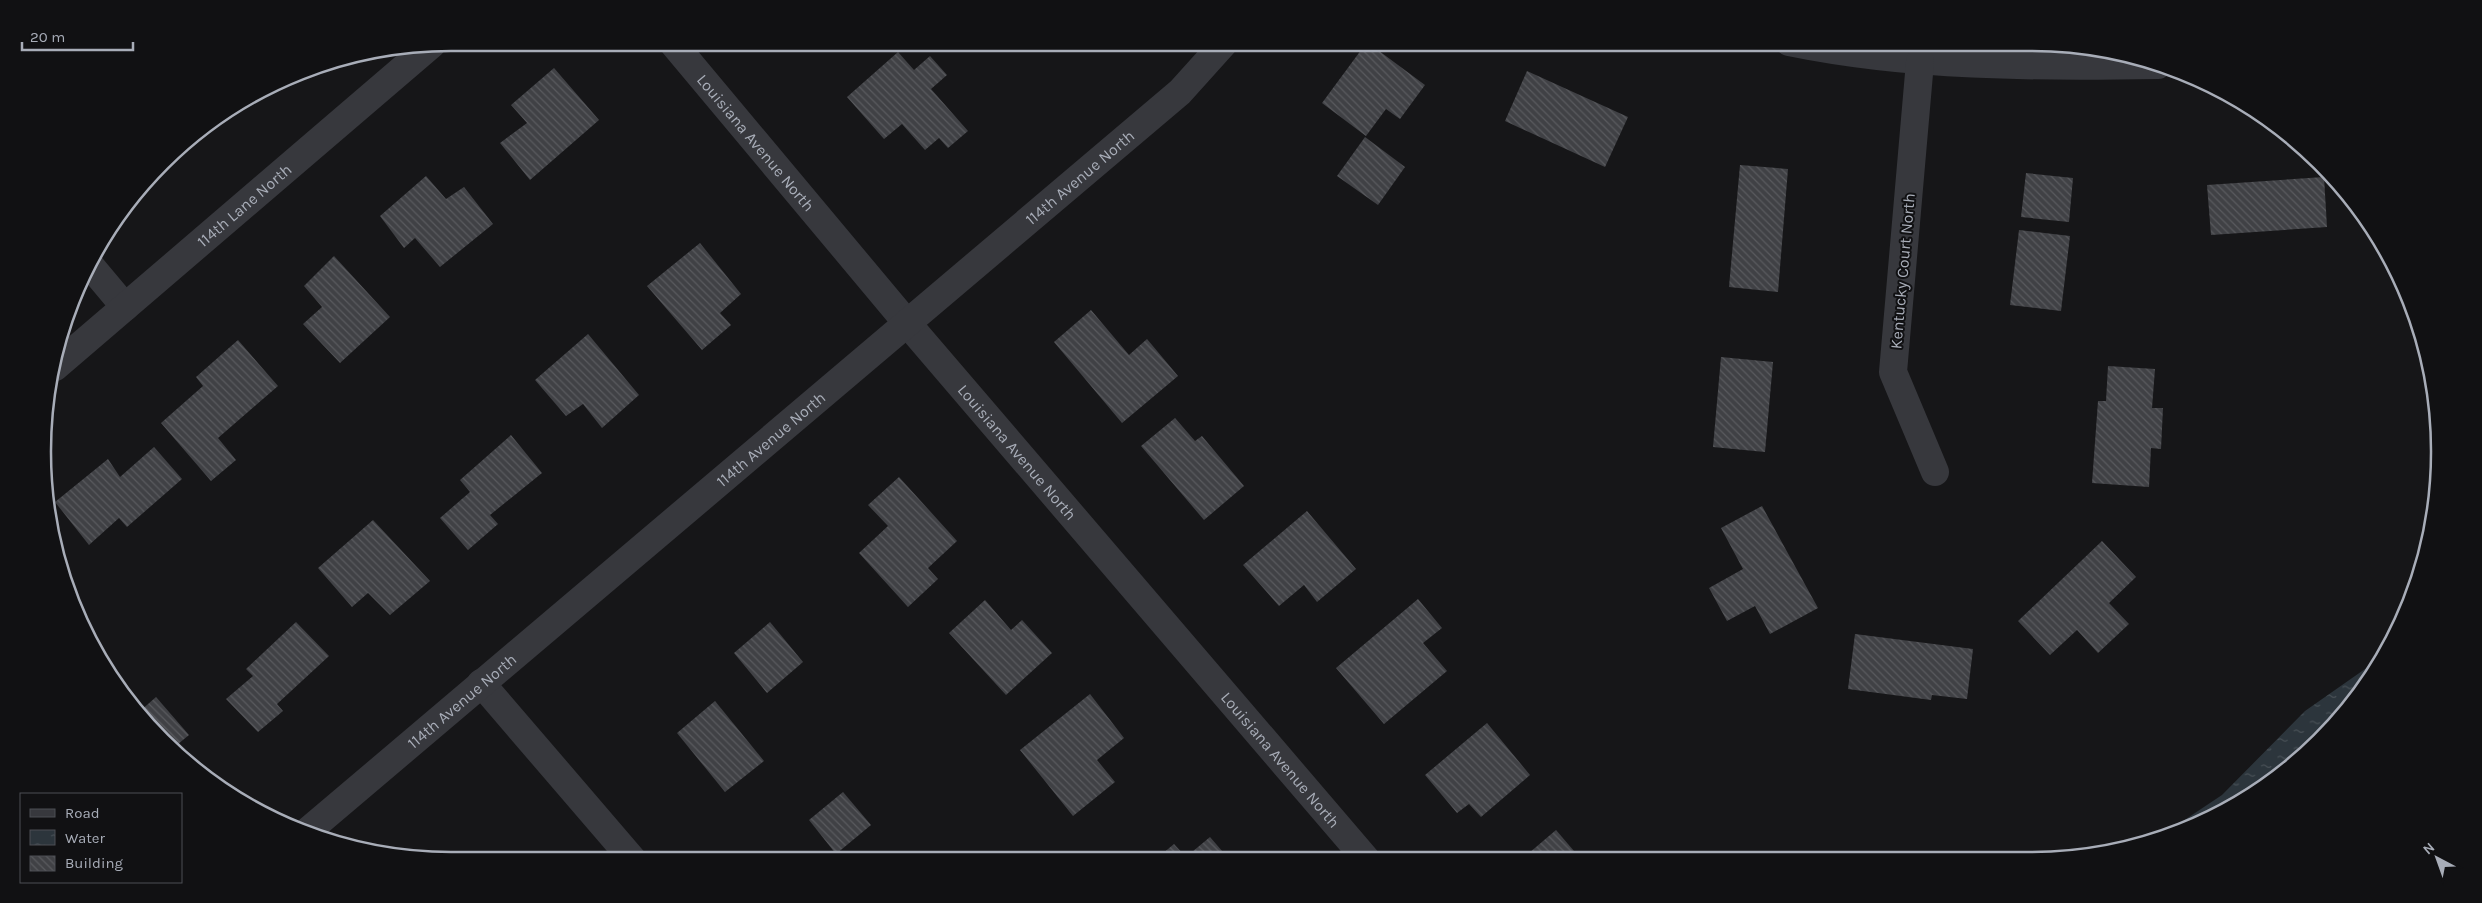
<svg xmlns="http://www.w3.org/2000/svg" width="2482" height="903" viewBox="0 0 2482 903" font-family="Karla,sans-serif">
	<defs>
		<pattern id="water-ripples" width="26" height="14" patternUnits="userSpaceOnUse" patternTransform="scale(1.25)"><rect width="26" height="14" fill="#2c353c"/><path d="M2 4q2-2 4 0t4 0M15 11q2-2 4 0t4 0" fill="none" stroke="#485056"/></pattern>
		<pattern id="building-back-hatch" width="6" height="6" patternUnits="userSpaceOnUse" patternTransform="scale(1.25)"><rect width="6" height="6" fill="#404145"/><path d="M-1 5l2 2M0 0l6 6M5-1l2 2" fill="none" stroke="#595a5e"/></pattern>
	</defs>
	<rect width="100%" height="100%" fill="#161618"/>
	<!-- water -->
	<path fill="url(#water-ripples)" d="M2385 655 2300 759 2211 818 2165 833 2222 795 2305 711Z"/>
	<!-- building -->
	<g fill="url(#building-back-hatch)">
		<path d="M829 42H846L835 51Z"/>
		<path d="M1367 42 1425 85 1400 119 1386 109 1366 136 1322 103Z"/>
		<path d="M898 52 914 70 930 56 947 75 931 89 968 131 948 148 939 138 925 150 902 124 884 139 847 97Z"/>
		<path d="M554 68 599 120 530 180 500 143 527 123 511 105Z"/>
		<path d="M1527 71 1628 117 1605 167 1505 121Z"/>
		<path d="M1365 137 1405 167 1378 205 1337 176Z"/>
		<path d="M1740 165 1788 169 1778 292 1729 287Z"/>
		<path d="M2026 173 2073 178 2069 222 2021 217Z"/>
		<path d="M426 176 446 199 464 187 493 224 440 267 415 238 404 248 380 216Z"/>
		<path d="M2324 177 2327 227 2211 235 2207 185Z"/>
		<path d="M2019 230 2070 236 2061 311 2010 305Z"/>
		<path d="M700 243 741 294 720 313 731 325 702 350 647 286Z"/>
		<path d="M334 256 390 317 340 363 303 324 322 307 304 286Z"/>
		<path d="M1091 310 1129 355 1147 339 1178 376 1122 423 1054 342Z"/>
		<path d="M588 334 639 395 602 428 583 404 566 416 535 380Z"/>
		<path d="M238 340 278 386 218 438 236 460 211 481 161 423 203 386 196 377Z"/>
		<path d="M1721 357 1773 362 1765 452 1713 447Z"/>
		<path d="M2108 366 2155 369 2152 408H2163L2161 449 2151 448 2149 487 2092 483 2098 401H2106Z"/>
		<path d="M1175 418 1195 441 1202 436 1244 486 1204 520 1141 446Z"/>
		<path d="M511 435 542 473 490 515 498 524 468 550 440 518 470 492 460 480Z"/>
		<path d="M154 447 182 479 127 527 119 518 89 545 55 502 108 459 120 477Z"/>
		<path d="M899 477 957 541 928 568 938 579 908 607 859 553 888 526 868 505Z"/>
		<path d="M1762 506 1818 608 1770 634 1755 606 1727 621 1709 588 1743 569 1721 528Z"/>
		<path d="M1307 511 1356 569 1317 602 1304 585 1279 606 1243 565Z"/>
		<path d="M373 520 430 581 390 615 368 593 352 607 318 568Z"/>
		<path d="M2102 541 2136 577 2109 603 2129 624 2098 653 2077 630 2050 655 2018 621Z"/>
		<path d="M1418 599 1442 628 1423 643 1447 671 1384 724 1336 668Z"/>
		<path d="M985 600 1011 630 1022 620 1052 653 1006 695 949 633Z"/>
		<path d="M296 622 329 656 277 704 283 711 258 732 226 699 253 676 246 669Z"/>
		<path d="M770 622 803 662 767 693 734 653Z"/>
		<path d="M1855 634 1973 649 1967 699 1932 695 1931 700 1848 689Z"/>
		<path d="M1090 694 1124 738 1097 760 1115 782 1073 816 1020 750Z"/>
		<path d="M156 697 189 735 172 749 162 741 139 712Z"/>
		<path d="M715 701 764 761 725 792 677 733Z"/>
		<path d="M1487 723 1530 775 1481 817 1469 804 1457 813 1425 775Z"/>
		<path d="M843 792 871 825 836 854 809 820Z"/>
		<path d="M1556 830 1580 858H1523Z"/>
		<path d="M1210 837 1229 859H1156L1174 844 1186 857Z"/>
	</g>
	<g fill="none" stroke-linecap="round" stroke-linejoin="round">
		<!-- minor -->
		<g stroke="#37383d" stroke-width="28">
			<path id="s1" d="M672 42 907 323 1366 859"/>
			<path d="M1789 42C1911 67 2034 67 2158 65"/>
			<path d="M1920 62 1893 372 1935 472"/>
			<path d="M89 264 125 307"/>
			<path id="s2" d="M55 367 432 44"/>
			<path d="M481 683 633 860"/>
			<path id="s3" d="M309 830 1180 92 1225 42"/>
		</g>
	</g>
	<g text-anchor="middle" stroke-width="4" stroke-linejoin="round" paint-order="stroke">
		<!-- street labels -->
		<g font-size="16" fill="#a8adb8" stroke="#111113">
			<text dy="6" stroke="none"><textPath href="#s1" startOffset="131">Louisiana Avenue North</textPath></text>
			<text dy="6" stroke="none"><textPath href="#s3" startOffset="1010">114th Avenue North</textPath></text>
			<text dy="6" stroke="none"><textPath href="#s2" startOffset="249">114th Lane North</textPath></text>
			<text transform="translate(1902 271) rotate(-85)" y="6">Kentucky Court North</text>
			<text dy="6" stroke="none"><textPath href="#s3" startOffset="605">114th Avenue North</textPath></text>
			<text dy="6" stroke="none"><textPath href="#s1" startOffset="536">Louisiana Avenue North</textPath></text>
			<text dy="6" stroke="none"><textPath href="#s3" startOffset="200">114th Avenue North</textPath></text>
			<text dy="6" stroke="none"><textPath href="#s1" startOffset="941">Louisiana Avenue North</textPath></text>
		</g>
	</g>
	<!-- crop -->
	<path d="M0 0H2482V903H0ZM451 51H2031A400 400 0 0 1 2431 451V452A400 400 0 0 1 2031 852H451A400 400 0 0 1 51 452V451A400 400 0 0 1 451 51Z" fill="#111113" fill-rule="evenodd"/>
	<path fill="none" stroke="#a8adb8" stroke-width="2.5" d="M451 51H2031A400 400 0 0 1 2431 451V452A400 400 0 0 1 2031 852H451A400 400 0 0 1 51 452V451A400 400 0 0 1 451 51Z"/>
	<!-- legend -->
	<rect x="20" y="793" width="162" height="90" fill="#111113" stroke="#4d4f55"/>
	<rect x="30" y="809" width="25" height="8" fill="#37383d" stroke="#4d4f55"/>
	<text x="65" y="818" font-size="15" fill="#a8adb8">Road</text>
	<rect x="30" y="830" width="25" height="15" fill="url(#water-ripples)" stroke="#4d4f55"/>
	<text x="65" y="843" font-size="15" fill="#a8adb8">Water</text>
	<rect x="30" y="856" width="25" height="15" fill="url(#building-back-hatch)" stroke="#4d4f55"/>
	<text x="65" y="868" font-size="15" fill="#a8adb8">Building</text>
	<!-- north arrow -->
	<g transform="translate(2437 858) rotate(319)" stroke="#111113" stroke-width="4" paint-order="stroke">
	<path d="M0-4L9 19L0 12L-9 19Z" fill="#a8adb8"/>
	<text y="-8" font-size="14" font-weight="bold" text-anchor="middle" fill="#a8adb8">N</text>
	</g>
	<!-- scale -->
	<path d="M22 42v8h111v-8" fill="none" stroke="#a8adb8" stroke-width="2.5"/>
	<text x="30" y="42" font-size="15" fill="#a8adb8" stroke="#111113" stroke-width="4" paint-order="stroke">20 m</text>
</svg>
